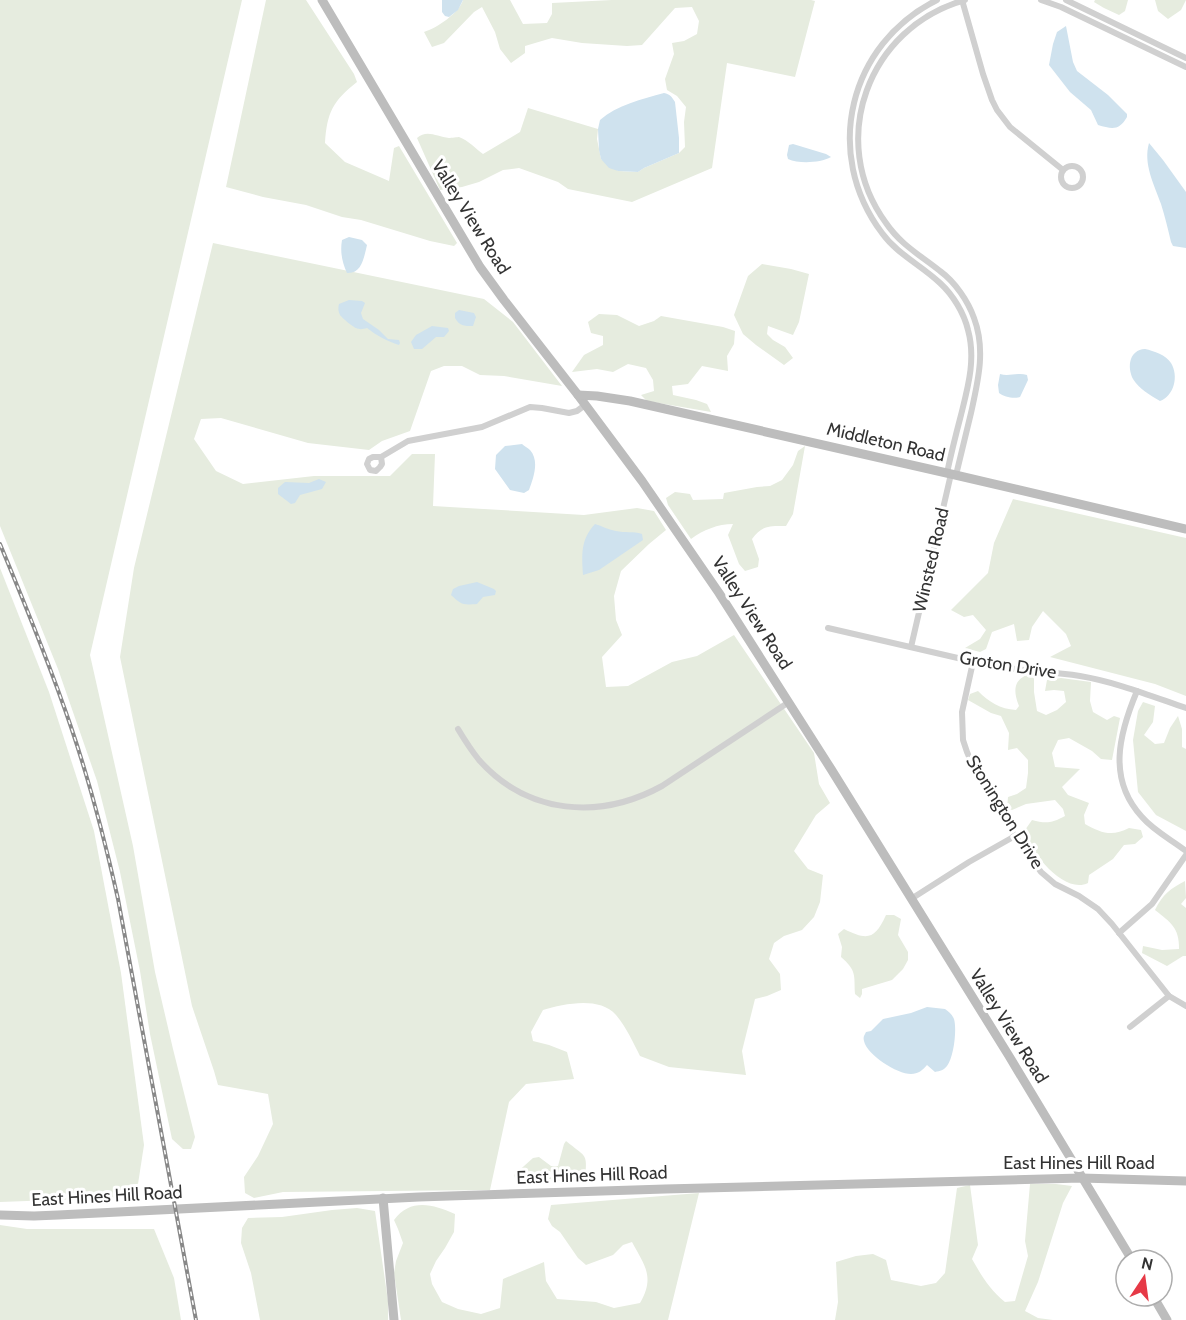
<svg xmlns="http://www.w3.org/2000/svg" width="1186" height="1320" viewBox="0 0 1186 1320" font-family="Cabin,sans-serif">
	<rect width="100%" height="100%" fill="#fff"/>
	<!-- green -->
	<g fill="#e6ecdf">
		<path d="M0 0H242L90 655 133 846 155 972 173 1049 195 1137 191 1149H183L172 1139 150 1034 140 971 120 872 97 781 58 669 0 526Z"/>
		<path d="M266 0H306L354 74 357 82C333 101 327 112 325 143L345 162 389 181 394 148 399 146 457 243 454 246 430 241 361 220 342 217 306 205 263 197 226 187Z"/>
		<path d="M463 0H510L523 24 547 23 552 14V3L612 0H811L815 1 795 77 727 63 712 168 632 202 568 189 558 182 519 168 503 170 479 182 462 187 440 190 417 138C427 129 437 137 449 138 451 138 458 137 459 137 468 140 476 149 483 154L520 132 528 108 598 129 597 139 601 159 618 171 638 172 644 168 679 153 685 147 684 122 686 107 677 96 667 90 665 79 674 54 672 43 684 41 697 34 699 21 692 7 675 8 642 45 627 46 582 43 552 38 525 46V53L511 63 500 49 495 32 482 7 474 12 444 43 432 47 424 32C437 28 459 13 463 0Z"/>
		<path d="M1095 0H1128L1125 11 1119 15 1104 8 1094 2Z"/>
		<path d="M1155 0H1186L1181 10 1168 19 1158 11Z"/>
		<path d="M213 243 484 299 513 322 562 386 504 376 480 375 462 366H444L431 371 410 431 382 441 369 450 308 443 221 418 201 419 194 439 216 471 243 484 314 476H390L412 454H435L433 506 584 515 637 508 654 511 666 530 649 544 621 571 614 596 616 620 622 635 602 657 606 687 628 686 672 662 697 656 734 635 814 753 819 784 830 803 816 815 794 851 808 869 823 875 820 902 814 917 802 930 784 936 774 943 769 959 780 974 781 990 767 996 755 999 742 1051 746 1075 669 1067 640 1056C633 1042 626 1027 616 1015 599 996 564 1004 543 1010L531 1032 533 1041 549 1045 567 1052 574 1079 526 1084 509 1102 490 1190 283 1192 254 1198 245 1193 244 1177 258 1156 273 1124 268 1094 218 1085 214 1071 192 1006 120 657 134 568Z"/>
		<path d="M762 264 791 269 809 274 799 322 793 335 768 326 767 334 773 340 785 347 793 358 784 365 756 345 743 334 734 315 748 276Z"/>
		<path d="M599 314 617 315 639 326 654 321 661 316 723 327 735 331 734 344 727 356 728 371 702 366 688 384 672 386 673 395 696 400 707 404 711 412 647 401 641 395 654 391 653 380 646 368 628 364 613 372 597 369 572 372 584 355 603 345V336L591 333 588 322Z"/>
		<path d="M805 446 793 514 786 526C770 526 762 525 752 539L759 559 758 567 745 571 739 564 728 535 733 524C718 524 703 530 691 539L668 505 666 498 675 492 690 494 693 500 723 499 724 493 757 487 770 486 782 480 793 465 798 451Z"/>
		<path d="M1013 499 1186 538V696L1155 684 1050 657 1071 646 1066 634 1043 611 1032 627 1029 640 1017 641 1014 624 992 632 986 649 980 652 965 648 980 639 986 630 973 615 964 617 951 610 988 573 994 543Z"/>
		<path d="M0 568 49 692 94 831 121 973 144 1145 136 1197 0 1202Z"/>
		<path d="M1030 674 1034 677V692L1037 711 1046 715 1057 710 1066 702 1064 691 1054 690 1045 691 1047 680 1061 678 1091 682 1090 701 1093 712 1107 720 1114 716 1120 718 1112 760 1101 759 1092 751 1069 738 1058 740 1052 753 1055 767 1080 769 1062 787 1068 795 1089 803 1084 815 1085 824C1101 833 1112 837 1129 828L1141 830 1143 837 1135 844 1124 845 1113 859 1089 875 1088 883C1064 895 1029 851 1025 830L1032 820C1046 824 1052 823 1065 816L1063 809 1055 800 1026 804 1012 810 1007 808 1008 797 1017 794 1026 788 1028 773V760L1017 748 1008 750 1009 733 1001 716 991 713 968 700 970 694 978 691C989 702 1000 709 1016 710L1019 706C1013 691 1013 679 1030 674Z"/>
		<path d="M1143 702 1155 706 1153 722 1144 735 1155 744 1164 743 1170 728 1178 716 1182 729V747L1186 749V831L1156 815 1138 792 1133 740 1138 711Z"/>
		<path d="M1185 881 1186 898 1181 904 1186 908V956H1183L1167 966 1142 953 1143 946 1162 950 1179 949C1179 927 1171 923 1155 910 1162 895 1171 888 1185 881Z"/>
		<path d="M886 915H894L901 919 898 935 908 952V960L903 969 892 980 862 989V994L860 998 855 994C854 975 857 971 841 957L842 947 838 934 844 929C868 941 875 939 886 915Z"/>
		<path d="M566 1141C585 1157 588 1152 585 1178L581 1181H549L537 1178 529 1181 515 1178 514 1175 533 1158 539 1157 551 1166H558L564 1144Z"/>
		<path d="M1030 1184H1056L1072 1186 1063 1203 1038 1282 1025 1311 1038 1318 1053 1320H835L838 1302 836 1262 856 1256 873 1254 886 1260 891 1280 921 1286 936 1283 945 1273 957 1188 970 1185 978 1245 972 1259C981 1275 990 1290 1005 1302L1015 1301 1028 1256 1025 1241Z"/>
		<path d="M699 1193 668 1320H401L394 1273 396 1261 403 1243 398 1229 394 1220C410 1198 433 1204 455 1214L454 1232 445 1248 436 1261 430 1274 432 1284 442 1302 458 1309 481 1314 500 1308 503 1279 544 1262 546 1281 557 1299 596 1302 614 1308 640 1303C655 1277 645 1266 632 1242L623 1245 613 1255 586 1265 578 1258 560 1232 552 1226 548 1219 551 1205Z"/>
		<path d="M357 1208 375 1211 388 1301V1320H260L251 1273 241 1243 242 1228 248 1218 282 1217 332 1210Z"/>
		<path d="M0 1225 27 1229H154L174 1278 181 1320H0Z"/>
	</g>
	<!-- water -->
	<g fill="#cfe2ee">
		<path d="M442 0H463L458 10 449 17 445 16 442 12Z"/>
		<path d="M1066 26 1073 62 1077 71 1108 95 1127 114V117C1119 131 1112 129 1098 125L1091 110 1070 92 1049 65 1053 44 1057 32Z"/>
		<path d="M664 93C670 94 672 97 675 102L679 138V153L644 168 638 172 618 171 609 168 601 159 599 150 598 129 600 120C617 105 642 99 664 93Z"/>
		<path d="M1149 143 1163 160 1186 192V248L1173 246 1171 242C1168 229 1165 217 1161 204 1154 184 1143 164 1149 143Z"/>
		<path d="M793 144 826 154 831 157C820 163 799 164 788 159L787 155 789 145Z"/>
		<path d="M349 237 362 240 367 245C364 257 362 274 347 273 342 262 340 252 342 240Z"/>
		<path d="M349 300 362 301 365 303 361 313 363 319 379 330 388 339 399 340 400 343 399 345C387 341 377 336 367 328 363 329 360 330 356 328 353 327 341 317 340 315 338 311 338 308 339 304Z"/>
		<path d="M459 310 474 313 476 317 473 326C463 326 460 326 455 318V313Z"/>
		<path d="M432 326 448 328 449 331 444 337H436L422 349H414L411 342 416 335Z"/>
		<path d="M1145 349C1154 351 1166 355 1171 363 1179 376 1174 396 1160 401 1150 395 1139 389 1133 379 1127 367 1129 350 1145 349Z"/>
		<path d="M1000 374C1009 377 1018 372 1027 375L1028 380 1020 397C1014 399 1004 397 999 393L998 385Z"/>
		<path d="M522 444C524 446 528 448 530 450 540 461 533 479 529 490L524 493 510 490 495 469 496 455 505 446Z"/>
		<path d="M319 479 326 482 322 489 300 495 295 503 291 504 278 494V488L285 482 309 483Z"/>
		<path d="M595 524C602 526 609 530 616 531 625 533 633 531 642 534L643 540 599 570 583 575C582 555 580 540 595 524Z"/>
		<path d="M477 582 494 589 496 591 495 595 483 597 477 604C462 605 462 605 451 595L453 589 459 586Z"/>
		<path d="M927 1007 945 1009C949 1012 952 1014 954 1019 957 1029 954 1057 947 1066 944 1070 940 1071 935 1072L927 1065C923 1070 918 1074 911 1074 897 1074 867 1055 864 1041 863 1037 864 1036 866 1032L871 1031 883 1019 911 1013Z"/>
	</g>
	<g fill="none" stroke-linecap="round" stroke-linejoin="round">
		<!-- street -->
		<g stroke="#d0d0d0" stroke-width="6">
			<path d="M937 0C849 44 822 153 882 233 897 254 921 265 940 283 953 295 964 313 968 330 976 359 968 387 961 415 956 434 951 454 947 473"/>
			<path d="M962 0 983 74 992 100 997 110 1010 127 1063 170"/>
			<path d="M1041 0 1061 7 1186 67"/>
			<path d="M1066 0 1186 58"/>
			<circle cx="1072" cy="177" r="11"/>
			<path d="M373 457H381L382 464 380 467 376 471 370 470 367 464 369 459Z"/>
			<path d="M381 457 408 441 482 427 530 407 542 408 569 413 577 411 585 405"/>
			<path d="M956 475C961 454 966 433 971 413 978 381 986 350 974 318 968 301 955 282 940 271 920 255 901 245 886 223 826 141 868 27 965 0"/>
			<path d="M828 628 988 665C1018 671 1049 671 1080 676 1116 682 1151 696 1186 708"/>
			<path d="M911 647 951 474"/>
			<path d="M973 662 962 712 963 740 967 752 974 768 1015 836 1041 872 1055 884 1079 896 1098 909 1112 924 1169 996 1186 1006"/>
			<path d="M1137 691C1119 734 1107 779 1142 817 1154 831 1172 840 1186 851"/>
			<path d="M458 729C464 739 471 750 479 760 528 815 600 820 662 786L789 702"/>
			<path d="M911 899 969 862 1015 836"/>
			<path d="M1119 933 1152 904 1186 855"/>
			<path d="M1130 1027 1169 996"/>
		</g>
		<!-- secondary -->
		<g stroke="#bdbdbd" stroke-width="9">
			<path d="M322 0 480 267 504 300 578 395 642 481 719 593 831 769 1009 1056 1132 1260"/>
			<path d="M578 395 597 396 630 401 951 474 1186 529"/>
			<path d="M383 1198 394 1320"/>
			<path d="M0 1215 34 1216 58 1215 419 1197 665 1189 1081 1178 1186 1181"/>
			<path d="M1153 1296 1167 1320"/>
		</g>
		<!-- rail casing -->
		<g stroke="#888" stroke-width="4">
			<path id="rail" d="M0 544C25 604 50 665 71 727 90 783 105 841 118 899L196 1320"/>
		</g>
		<!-- rail -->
		<use href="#rail" stroke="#fff" stroke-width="1.5" stroke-dasharray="4.5" stroke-linecap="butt"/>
	</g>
	<g text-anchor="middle" stroke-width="6" stroke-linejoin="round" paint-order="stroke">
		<!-- street labels -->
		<g font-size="18" fill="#333" stroke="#fff">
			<text transform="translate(471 217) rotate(58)" y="6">Valley View Road</text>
			<text transform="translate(886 442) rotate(13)" y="6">Middleton Road</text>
			<text transform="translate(931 560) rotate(-77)" y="6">Winsted Road</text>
			<text transform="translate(752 613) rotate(57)" y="6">Valley View Road</text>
			<text transform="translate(1008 665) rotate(9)" y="6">Groton Drive</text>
			<text transform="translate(1005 812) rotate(58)" y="6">Stonington Drive</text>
			<text transform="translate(1009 1026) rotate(58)" y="6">Valley View Road</text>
			<text x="1079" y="1169">East Hines Hill Road</text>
			<text transform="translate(592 1175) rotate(-2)" y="6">East Hines Hill Road</text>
			<text transform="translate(107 1196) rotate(-3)" y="6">East Hines Hill Road</text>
		</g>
	</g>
	<!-- north arrow -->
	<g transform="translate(1144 1278) rotate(13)"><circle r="28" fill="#ffffff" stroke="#adadad" stroke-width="1.5"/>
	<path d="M0-4.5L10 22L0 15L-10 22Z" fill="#e63946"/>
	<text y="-9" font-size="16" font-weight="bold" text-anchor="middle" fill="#333333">N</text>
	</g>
</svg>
